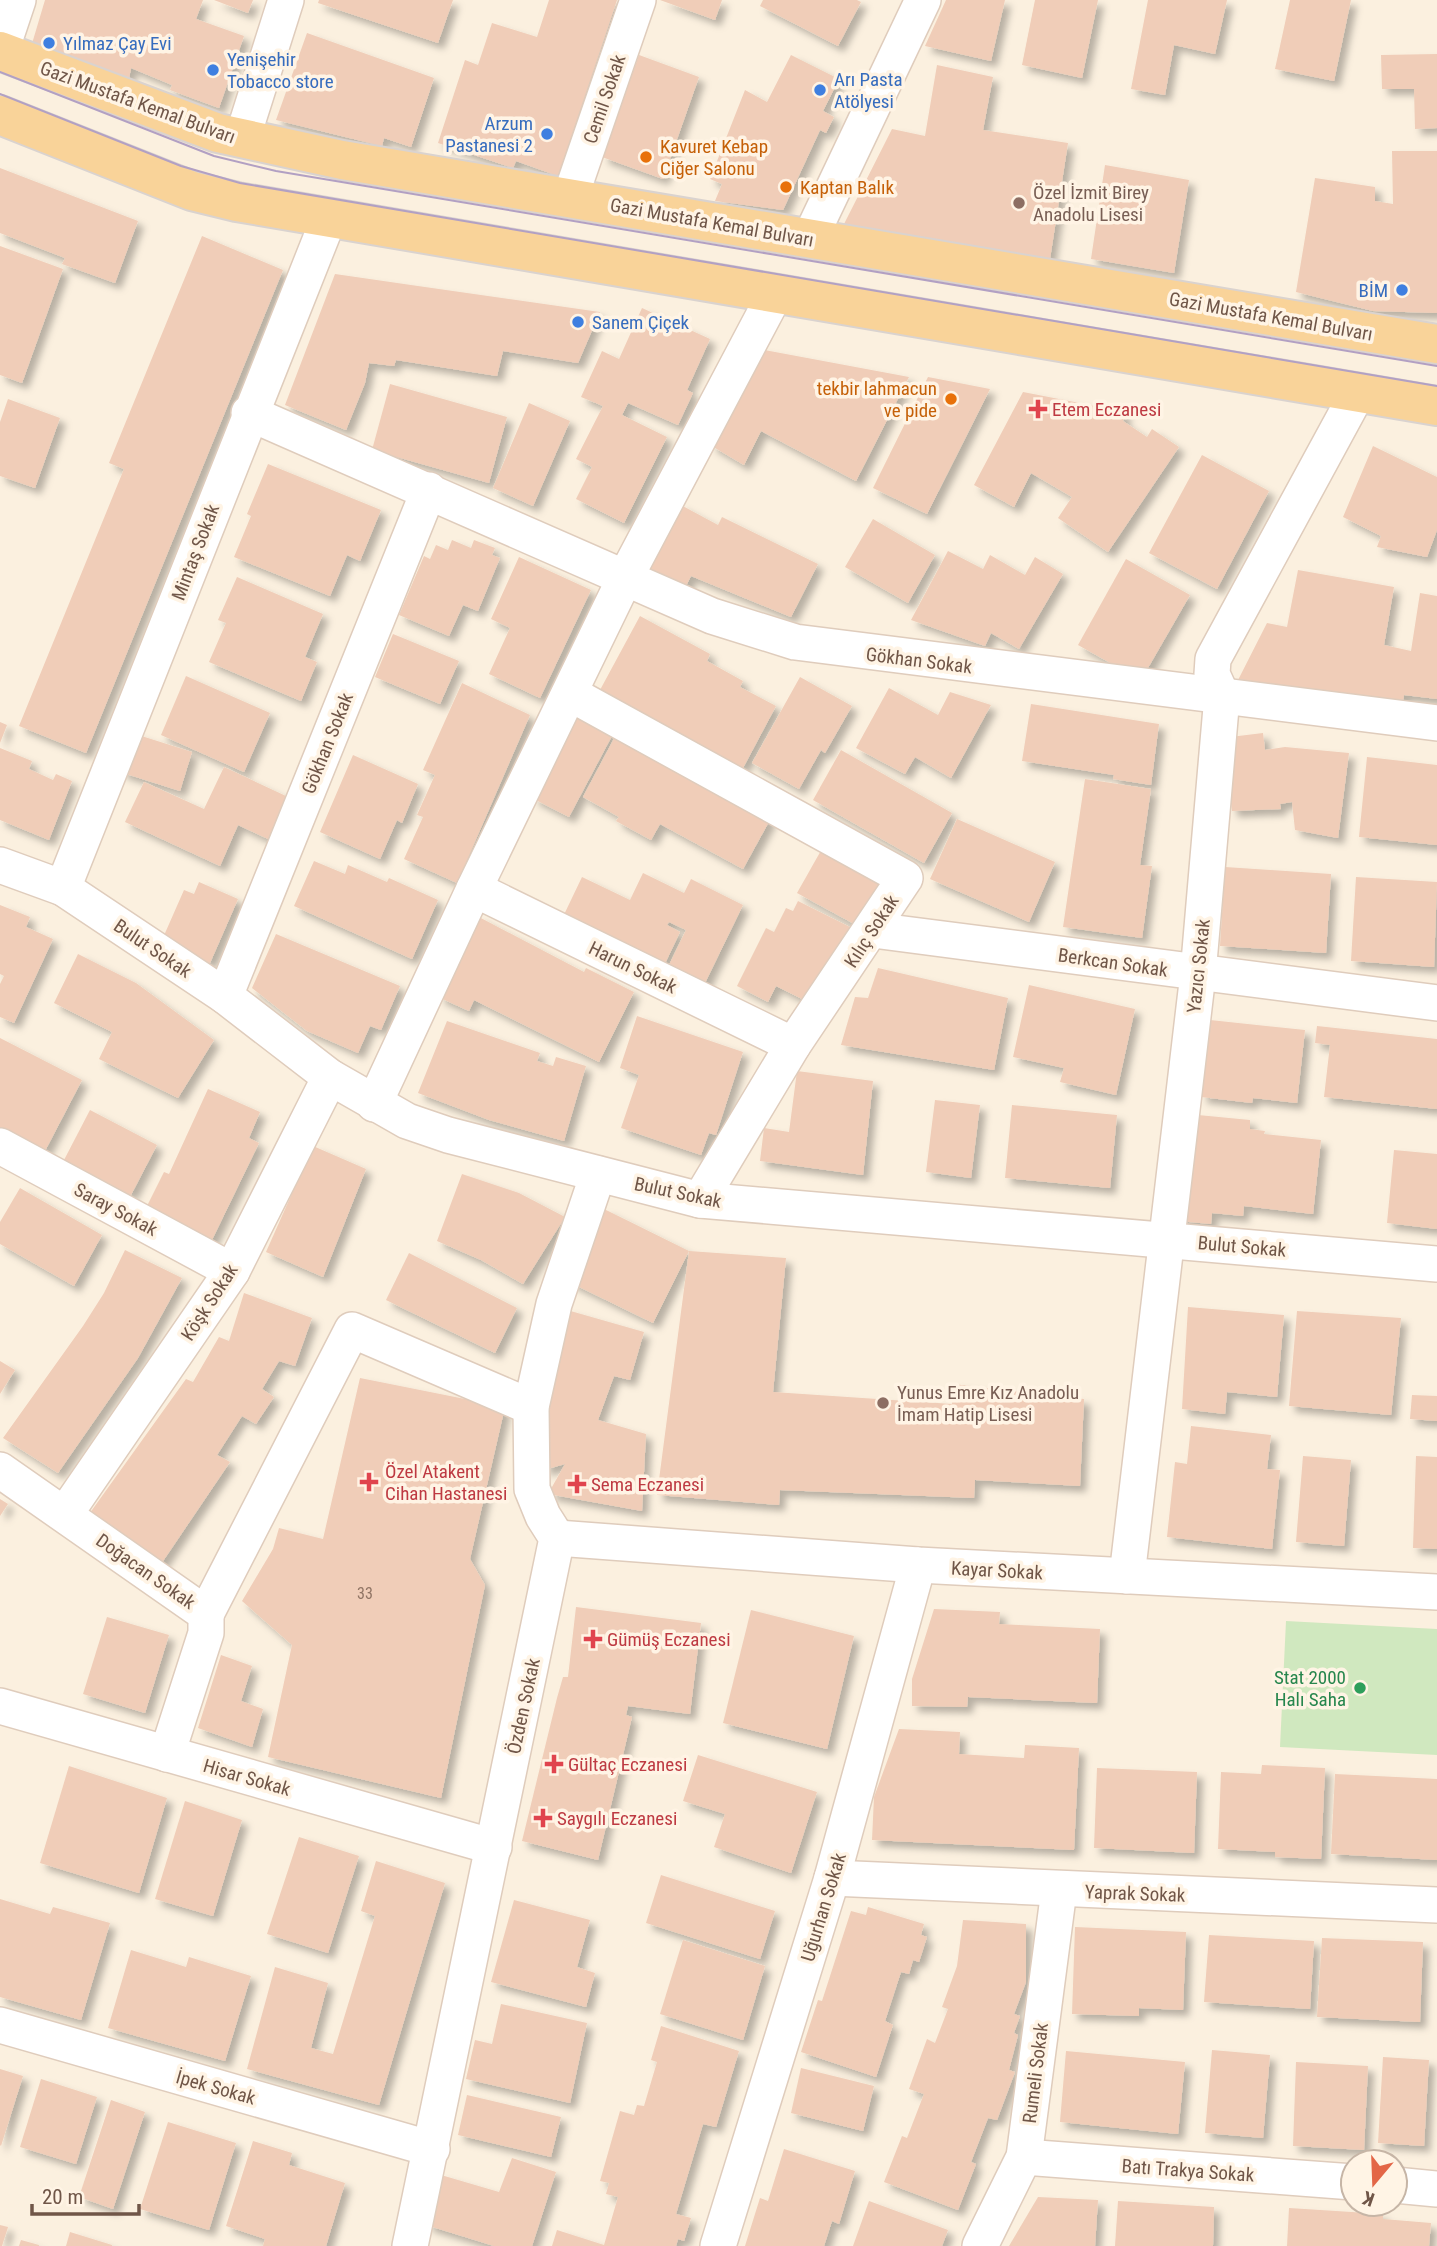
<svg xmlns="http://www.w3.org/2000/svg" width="1437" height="2246" viewBox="0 0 1437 2246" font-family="'Roboto Condensed',sans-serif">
	<defs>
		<filter id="shadow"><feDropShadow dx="6" dy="6" stdDeviation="3.5" flood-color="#0004"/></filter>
	</defs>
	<rect width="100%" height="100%" fill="#fbf0df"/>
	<!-- green -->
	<path fill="#d0e8bf" d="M1286 1621 1437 1629V1755L1280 1747Z"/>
	<!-- building -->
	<g fill="#f0cdb8" filter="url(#shadow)">
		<path d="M45 0H203L196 19 244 36 219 108 170 90 172 85 131 68 129 79 31 47Z"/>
		<path d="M214 0H253L248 13Z"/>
		<path d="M319 0H453L438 43 318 3Z"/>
		<path d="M549 0H617L558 176 516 161 513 168 438 143 465 60 478 65 492 23 537 37Z"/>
		<path d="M660 0H722L715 20Z"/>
		<path d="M763 0H857L861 2 838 46 760 6Z"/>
		<path d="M946 0H1005L991 61 925 46Z"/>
		<path d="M1035 0H1098L1082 78 1022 65Z"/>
		<path d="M1148 0H1227L1215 54 1174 45 1165 95 1131 89Z"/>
		<path d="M1290 0H1351L1334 81 1275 69Z"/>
		<path d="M307 33 434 78 411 147 384 138 382 146 276 120Z"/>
		<path d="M1437 54V128L1415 129 1414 89H1382L1381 55Z"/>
		<path d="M639 55 699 77 663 179 602 157Z"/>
		<path d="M791 55 839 79 823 111 834 117 826 133 820 130 783 210 715 201 722 184 710 179 745 90 767 102Z"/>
		<path d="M937 65 993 77 983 130 1068 143 1050 259 844 224 892 129 925 136Z"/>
		<path d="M1392 151H1437V313L1373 311 1296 292 1315 178 1375 187V201L1393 204Z"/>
		<path d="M1105 165 1189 180 1174 273 1091 259Z"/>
		<path d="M0 168 138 221 115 283 62 264 65 258 0 233Z"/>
		<path d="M202 236 283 270 86 753 19 726 124 469 109 463Z"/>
		<path d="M0 246 63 269 22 383 0 375Z"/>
		<path d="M335 274 411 285 600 312 578 363 503 351 497 376 396 360 394 366 369 363 365 383 346 430 285 405Z"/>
		<path d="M642 308 710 339 687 390 693 393 678 425 628 403 622 415 667 437 624 523 576 499 592 467 576 459 603 406 581 397 602 351 619 359Z"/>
		<path d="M759 349 909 377 856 481 761 431 744 465 710 445Z"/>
		<path d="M928 377 990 389 927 514 873 488Z"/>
		<path d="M390 384 507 417 489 483 372 450Z"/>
		<path d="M1023 392 1126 412 1123 421 1147 437 1152 429 1179 447 1108 552 1058 518 1072 497 1031 473 1014 507 974 485Z"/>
		<path d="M8 399 60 418 35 488 0 476V422Z"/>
		<path d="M529 403 570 421 533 506 493 488Z"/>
		<path d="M1373 446 1437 477V530L1427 557 1377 547 1381 536 1343 517Z"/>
		<path d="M1202 455 1269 491 1217 589 1149 553Z"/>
		<path d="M268 464 381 510 360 561 347 555 330 596 234 557 251 516 247 514Z"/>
		<path d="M679 504 718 525 722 517 818 564 791 617 691 576 685 588 645 567Z"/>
		<path d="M873 519 935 555 908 603 845 567Z"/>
		<path d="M452 540 471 548 474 540 495 548 492 555 500 558 478 611 463 605 449 636 399 615 424 556 430 559 436 545 448 550Z"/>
		<path d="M948 551 983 569 990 555 1025 575 1035 557 1063 574 1019 649 991 633 985 646 911 620Z"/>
		<path d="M519 557 591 590 540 698 489 674 510 628 491 619Z"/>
		<path d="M1126 559 1190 595 1141 680 1078 645Z"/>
		<path d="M1298 570 1394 587 1384 645 1411 651 1420 593 1437 596V699L1404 695 1402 708 1236 684 1267 623 1287 627Z"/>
		<path d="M237 577 323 614 305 657 317 662 301 701 209 662 226 623 218 620Z"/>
		<path d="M640 616 710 654 707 661 743 681 740 687 776 706 743 768 600 690Z"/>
		<path d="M393 634 459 661 440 704 375 677Z"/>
		<path d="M186 676 270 713 244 772 161 735Z"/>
		<path d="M800 677 852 706 825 753 821 750 799 789 752 763Z"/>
		<path d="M462 683 530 715 457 883 404 859 423 817 417 815 435 775 423 770Z"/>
		<path d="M889 688 938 715 950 692 991 705 951 778 915 757 905 774 856 748Z"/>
		<path d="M1031 704 1159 724 1151 785 1113 779 1114 775 1022 761Z"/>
		<path d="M577 712 614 732 569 817 532 798Z"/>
		<path d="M0 722 7 725 0 743Z"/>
		<path d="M132 733 192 752 180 791 120 772Z"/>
		<path d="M617 733 771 818 743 869 660 824 651 840 616 821 619 817 583 797Z"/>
		<path d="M1263 733 1265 750 1285 747 1349 753 1338 838 1295 830 1292 802 1280 804 1281 809 1232 811 1222 738Z"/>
		<path d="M0 748 32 761 29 769 53 780 56 774 72 781 49 840 0 820Z"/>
		<path d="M841 750 952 813 924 863 813 800Z"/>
		<path d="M353 755 418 784 402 823 397 820 380 859 320 832Z"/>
		<path d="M1367 757 1437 765V845L1359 837Z"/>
		<path d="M224 767 288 797 268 839 238 825 220 866 125 822 144 782 204 809Z"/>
		<path d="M1085 779 1151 789 1140 865 1152 866 1142 938 1063 927Z"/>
		<path d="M957 819 1055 862 1029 922 930 879Z"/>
		<path d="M823 847 883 881 858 926 797 893Z"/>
		<path d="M314 861 345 874 348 865 387 882 389 878 438 900 412 959 294 906Z"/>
		<path d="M1225 867 1331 874 1326 953 1220 946Z"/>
		<path d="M643 873 684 893 691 879 743 905 704 985 668 967 686 930 669 922 667 925 680 932 661 972 560 923 582 877 630 900Z"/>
		<path d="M1356 877 1437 882 1434 967 1351 961Z"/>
		<path d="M199 882 238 899 210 963 162 940 184 890 194 894Z"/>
		<path d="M798 901 854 929 810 1003 776 986 768 1002 737 986 766 928 774 932 786 908 793 911Z"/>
		<path d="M0 905 30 917 26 927 53 939 14 1023 0 1017V984L4 976 0 974Z"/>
		<path d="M477 916 584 972 586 968 634 992 599 1062 474 1000 469 1011 438 997Z"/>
		<path d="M276 934 400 986 381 1030 370 1026 358 1053 307 1031 252 988Z"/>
		<path d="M78 954 136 983 214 1040 178 1098 99 1059 112 1032 54 1003Z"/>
		<path d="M878 968 1008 998 994 1070 841 1045 855 997 868 998Z"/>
		<path d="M1029 985 1135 1009 1116 1095 1060 1082 1064 1068 1013 1057Z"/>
		<path d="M637 1016 743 1052 716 1135 709 1133 701 1155 621 1128 639 1075 620 1068Z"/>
		<path d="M1210 1020 1305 1030 1297 1103 1253 1098 1252 1103 1201 1097Z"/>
		<path d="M447 1021 540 1053 537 1061 553 1066 556 1057 586 1066 564 1141 489 1120 418 1093Z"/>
		<path d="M1317 1026 1437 1039V1109L1324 1097 1330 1045 1315 1043Z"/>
		<path d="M0 1038 82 1080 45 1151 0 1128Z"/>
		<path d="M797 1071 873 1081 863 1175 760 1161 764 1128 789 1132Z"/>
		<path d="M208 1089 260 1112 249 1138 259 1143 210 1244 145 1210 164 1172 169 1174Z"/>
		<path d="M935 1100 980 1105 971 1178 926 1172Z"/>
		<path d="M1012 1105 1117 1115 1110 1188 1005 1178Z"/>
		<path d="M90 1110 157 1145 131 1195 64 1160Z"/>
		<path d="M1198 1115 1250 1120V1129L1265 1131 1264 1134 1321 1140 1313 1214 1244 1206 1243 1216 1212 1213 1211 1224 1178 1221 1184 1158 1194 1159Z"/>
		<path d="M313 1146 366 1169 323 1277 266 1252Z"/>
		<path d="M1394 1150 1437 1154V1229L1387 1223Z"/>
		<path d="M462 1174 519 1193 565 1217 523 1284 481 1260 437 1241Z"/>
		<path d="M20 1188 102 1235 74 1286 0 1244V1222Z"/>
		<path d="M604 1209 689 1251 653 1323 569 1282Z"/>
		<path d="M125 1250 182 1278 138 1358 58 1473 3 1438 83 1326 104 1293Z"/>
		<path d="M689 1251 786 1258 773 1392 952 1404 953 1384 1084 1399 1080 1486 975 1480 974 1498 780 1490 779 1505 657 1495Z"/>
		<path d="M409 1253 517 1308 495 1353 386 1300Z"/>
		<path d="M244 1293 312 1318 295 1366 279 1361 262 1389 274 1397 256 1424 242 1416 217 1455 230 1462 159 1567 87 1517 186 1379 193 1382 219 1337 229 1341Z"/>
		<path d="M1188 1307 1284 1315 1277 1397 1227 1392 1225 1414 1182 1409Z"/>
		<path d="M567 1310 644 1332 630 1380 614 1376 598 1420 646 1434 642 1511 548 1494 565 1464 544 1470 543 1413Z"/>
		<path d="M1297 1311 1401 1318 1391 1415 1289 1406Z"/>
		<path d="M0 1361 15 1370 0 1394Z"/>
		<path d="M360 1378 505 1407 470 1559 485 1585 441 1798 268 1757 292 1645 242 1601 273 1549 279 1528 323 1539Z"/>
		<path d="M1412 1395 1437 1396V1421L1410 1419Z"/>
		<path d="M1191 1426 1271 1435 1267 1469 1280 1470 1272 1549 1167 1537 1175 1462 1187 1464Z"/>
		<path d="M1303 1456 1351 1460 1344 1546 1296 1542Z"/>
		<path d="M1416 1456 1437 1457V1549L1413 1548Z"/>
		<path d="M0 1499 8 1504 0 1516Z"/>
		<path d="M576 1607 701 1623 690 1714 628 1706 626 1715 632 1717 598 1860 522 1841 557 1698 563 1677H568Z"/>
		<path d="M934 1609 1000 1612 999 1624 1100 1629 1097 1703 968 1697 967 1707 912 1706V1679Z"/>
		<path d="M751 1610 854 1636 827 1749 723 1723Z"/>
		<path d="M107 1617 169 1635 145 1713 83 1694Z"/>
		<path d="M221 1655 252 1666 241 1701 263 1709 252 1747 198 1728Z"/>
		<path d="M899 1729 960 1732 959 1754 1024 1758 1025 1745 1079 1748 1074 1850 872 1840 874 1797Z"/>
		<path d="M698 1755 817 1792 791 1873 714 1847 725 1814 683 1801Z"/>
		<path d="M1262 1765 1325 1768 1321 1859 1275 1857V1852L1218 1849 1221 1772 1261 1774Z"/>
		<path d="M69 1766 167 1798 139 1893 40 1863Z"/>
		<path d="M1097 1768 1197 1772 1194 1853 1094 1848Z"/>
		<path d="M1335 1774 1437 1779V1860L1331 1854Z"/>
		<path d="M185 1801 242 1820 213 1916 155 1899Z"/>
		<path d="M299 1837 359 1856 328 1953 267 1934Z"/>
		<path d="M376 1861 445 1883 379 2105 247 2069 275 1967 328 1983 311 2048 333 2054 375 1916 361 1911Z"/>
		<path d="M661 1875 775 1911 760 1959 646 1923Z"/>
		<path d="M0 1899 50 1914 53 1907 110 1923 81 2020 0 1997Z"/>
		<path d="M514 1900 590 1920 577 1967 595 1973 586 2007 491 1982Z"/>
		<path d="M868 1907 924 1924 921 1935 927 1937 919 1962 913 1960 909 1974 901 1972 885 2021 893 2025 876 2077 801 2052 818 2000 822 2001 851 1911 866 1915Z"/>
		<path d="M963 1920 1026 1924V1982L1014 2014 1020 2016 1014 2033 1018 2035 1009 2070 1015 2072 997 2120 988 2118 971 2162 976 2164 958 2210 884 2182 902 2136 907 2138 924 2094 909 2089 927 2039 935 2043 948 2009 942 2007 957 1966Z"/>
		<path d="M1075 1927 1186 1932 1183 2010 1139 2008V2016L1072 2014Z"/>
		<path d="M1209 1935 1314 1941 1310 2009 1204 2002Z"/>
		<path d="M1322 1938 1423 1942 1420 2022 1317 2017Z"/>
		<path d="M683 1940 765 1966 743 2040 660 2014Z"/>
		<path d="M131 1950 186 1967 189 1957 251 1976 225 2061 108 2028Z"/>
		<path d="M501 2004 587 2023 570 2103 466 2079 475 2040 492 2044Z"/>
		<path d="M661 2026 739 2051 716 2127 703 2124 676 2214 691 2218 684 2241 678 2239 676 2246H552L557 2230 604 2245 618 2197 606 2194 609 2183 600 2181 620 2111 634 2115 637 2105 644 2106 657 2062 651 2060Z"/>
		<path d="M1212 2050 1270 2055 1263 2138 1205 2133Z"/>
		<path d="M1066 2051 1185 2062 1178 2134 1060 2122Z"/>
		<path d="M1383 2057 1429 2060 1424 2146 1378 2143Z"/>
		<path d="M1296 2062 1368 2066 1364 2150 1293 2146Z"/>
		<path d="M801 2068 874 2086 863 2131 791 2113Z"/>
		<path d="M0 2069 23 2076 1 2146 0 2145Z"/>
		<path d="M41 2079 97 2097 76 2164 20 2147Z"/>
		<path d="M467 2095 561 2117 551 2157 458 2135Z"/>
		<path d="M111 2100 145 2112 113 2209 79 2197Z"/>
		<path d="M168 2122 236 2143 209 2230 140 2209Z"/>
		<path d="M253 2141 292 2153 289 2165 345 2183 326 2246H263L265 2239 226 2226Z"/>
		<path d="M784 2149 855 2171 839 2224 832 2221 824 2246H745L760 2198 768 2201Z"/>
		<path d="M512 2158 556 2172 532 2246H494L426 2225 441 2175 499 2192Z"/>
		<path d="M1038 2197 1098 2200 1095 2246H1009Z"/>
		<path d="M869 2201 948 2230 942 2246H853Z"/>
		<path d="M1118 2201 1214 2207 1213 2246H1115Z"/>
		<path d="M1289 2208 1383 2214V2219L1431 2223 1429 2246H1287Z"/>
		<path d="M0 2225 8 2227 2 2246H0Z"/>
		<path d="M70 2232 112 2245V2246H66Z"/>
		<path d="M21 2240 39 2245V2246H19Z"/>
	</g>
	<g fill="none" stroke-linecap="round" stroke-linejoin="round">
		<!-- minor casing -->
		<g stroke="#dfccbc" stroke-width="38">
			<g id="minor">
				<path d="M0 54 18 0"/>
				<path d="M242 139 286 0"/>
				<path d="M570 198 638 0"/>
				<path d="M810 238 923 0"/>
				<path d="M249 413 712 616 795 642 1437 723"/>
				<path d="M571 694 905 878 793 1045 700 1200"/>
				<path d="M0 865 63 888 225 996 330 1077 407 1121 448 1135 700 1200 1437 1264"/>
				<path d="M63 888 329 218"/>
				<path d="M474 889 793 1045"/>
				<path d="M873 930 1437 1003"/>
				<path d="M225 996 429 490"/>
				<path d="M374 1104 474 889 625 578 775 294"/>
				<path d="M0 1146 232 1271"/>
				<path d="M0 1470 206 1614V1633L167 1754"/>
				<path d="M65 1514 232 1271 330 1077"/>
				<path d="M557 1538 918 1565 1437 1592"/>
				<path d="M1127 1576 1198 974 1222 696 1212 674 1213 659 1358 392"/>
				<path d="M206 1614 352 1330 531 1407"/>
				<path d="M0 1706 494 1847"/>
				<path d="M832 1878 1437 1905"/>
				<path d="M0 2025 432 2149"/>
				<path d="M1024 2157 1353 2182"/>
				<path d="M1395 2185 1437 2189"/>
				<path d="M410 2246 557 1538 543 1516 532 1489 531 1407 554 1304 598 1174"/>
				<path d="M718 2246 832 1878 918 1565"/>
				<path d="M980 2246 1024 2157 1059 1890"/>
			</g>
		</g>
		<!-- major casing -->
		<g stroke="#dad3cf" stroke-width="42">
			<g id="major">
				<path d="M0 51 218 133 342 160 1437 344"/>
				<path d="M0 115 192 191 237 202 1437 406"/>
			</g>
		</g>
		<!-- minor -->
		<use href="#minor" stroke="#fff" stroke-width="35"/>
		<!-- major -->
		<use href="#major" stroke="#f9d399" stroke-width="38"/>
		<!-- tram -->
		<g stroke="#b2a0c3" stroke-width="2">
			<path d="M0 72 214 156 276 171 1437 366"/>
			<path d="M0 94 181 166 240 183 1437 386"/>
		</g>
	</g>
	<!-- markers -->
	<g fill="#3f7fe0" stroke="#fff4e5" stroke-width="2.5">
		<circle cx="49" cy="43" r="7"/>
		<circle cx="213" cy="70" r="7"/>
		<circle cx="820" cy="90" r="7"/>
		<circle cx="547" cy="134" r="7"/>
		<circle cx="1402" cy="290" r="7"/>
		<circle cx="578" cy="322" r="7"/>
	</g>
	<g fill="#e8710a" stroke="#fff4e5" stroke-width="2.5">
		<circle cx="646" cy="157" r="7"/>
		<circle cx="786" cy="187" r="7"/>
		<circle cx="951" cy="399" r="7"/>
	</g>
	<g fill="#8d6e63" stroke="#fff4e5" stroke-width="2.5">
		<circle cx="1019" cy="203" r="7"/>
		<circle cx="883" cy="1403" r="7"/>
	</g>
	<g fill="#e0444e" stroke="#fff4e5" stroke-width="2.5">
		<path d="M1034.5 398.5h7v7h7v7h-7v7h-7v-7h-7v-7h7z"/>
		<path d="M365.5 1471.5h7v7h7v7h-7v7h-7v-7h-7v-7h7z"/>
		<path d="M573.5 1473.5h7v7h7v7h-7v7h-7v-7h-7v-7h7z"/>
		<path d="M589.5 1628.5h7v7h7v7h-7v7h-7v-7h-7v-7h7z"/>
		<path d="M550.5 1753.5h7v7h7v7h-7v7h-7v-7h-7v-7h7z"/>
		<path d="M539.5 1807.5h7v7h7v7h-7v7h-7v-7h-7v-7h7z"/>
	</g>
	<circle fill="#2e9e5b" stroke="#fff4e5" stroke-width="2.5" cx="1360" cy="1688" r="7"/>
	<g text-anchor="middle" stroke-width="7" stroke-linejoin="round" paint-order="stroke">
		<!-- number labels -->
		<g font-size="16" fill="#907464">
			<text x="365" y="1599">33</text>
		</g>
		<!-- shop labels -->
		<g font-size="19" fill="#366cbe" stroke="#fff4e5" text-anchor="start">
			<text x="63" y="50">Yılmaz Çay Evi</text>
			<text x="227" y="66">Yenişehir<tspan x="227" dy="22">Tobacco store</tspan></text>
			<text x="834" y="86">Arı Pasta<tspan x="834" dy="22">Atölyesi</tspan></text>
			<text x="533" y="130" text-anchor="end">Arzum<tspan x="533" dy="22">Pastanesi 2</tspan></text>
			<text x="1388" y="297" text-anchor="end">BİM</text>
			<text x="592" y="329">Sanem Çiçek</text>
		</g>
		<!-- street labels -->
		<g font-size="19" fill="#705648" stroke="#fff4e5">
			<text transform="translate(604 99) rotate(-71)" y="7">Cemil Sokak</text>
			<text transform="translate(138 102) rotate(20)" y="7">Gazi Mustafa Kemal Bulvarı</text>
			<text transform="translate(712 222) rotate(10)" y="7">Gazi Mustafa Kemal Bulvarı</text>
			<text transform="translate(1271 316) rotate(10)" y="7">Gazi Mustafa Kemal Bulvarı</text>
			<text transform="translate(195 552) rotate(-69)" y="7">Mintaş Sokak</text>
			<text transform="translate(919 660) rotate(7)" y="7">Gökhan Sokak</text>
			<text transform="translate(327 743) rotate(-68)" y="7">Gökhan Sokak</text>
			<text transform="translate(871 931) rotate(-57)" y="7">Kılıç Sokak</text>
			<text transform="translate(153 948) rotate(34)" y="7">Bulut Sokak</text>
			<text transform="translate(1113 962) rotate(8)" y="7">Berkcan Sokak</text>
			<text transform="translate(1198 966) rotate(-84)" y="7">Yazıcı Sokak</text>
			<text transform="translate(633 967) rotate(26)" y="7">Harun Sokak</text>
			<text transform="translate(678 1192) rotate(12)" y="7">Bulut Sokak</text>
			<text transform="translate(116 1209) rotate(28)" y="7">Saray Sokak</text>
			<text transform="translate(1242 1246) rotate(5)" y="7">Bulut Sokak</text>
			<text transform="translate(209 1302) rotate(-57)" y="7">Köşk Sokak</text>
			<text transform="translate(997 1570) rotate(3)" y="7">Kayar Sokak</text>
			<text transform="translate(146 1571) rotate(35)" y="7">Doğacan Sokak</text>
			<text transform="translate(523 1706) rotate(-78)" y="7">Özden Sokak</text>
			<text transform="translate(247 1777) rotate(16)" y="7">Hisar Sokak</text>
			<text transform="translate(1135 1893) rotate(2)" y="7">Yaprak Sokak</text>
			<text transform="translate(823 1907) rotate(-73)" y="7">Uğurhan Sokak</text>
			<text transform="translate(1035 2073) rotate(-83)" y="7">Rumeli Sokak</text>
			<text transform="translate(216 2087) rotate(16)" y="7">İpek Sokak</text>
			<text transform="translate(1188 2170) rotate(4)" y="7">Batı Trakya Sokak</text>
		</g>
		<!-- food labels -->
		<g font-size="19" fill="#c56008" stroke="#fff4e5" text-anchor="start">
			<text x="660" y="153">Kavuret Kebap<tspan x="660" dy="22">Ciğer Salonu</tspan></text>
			<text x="800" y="194">Kaptan Balık</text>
			<text x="937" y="395" text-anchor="end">tekbir lahmacun<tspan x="937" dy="22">ve pide</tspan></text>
		</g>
		<!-- education labels -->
		<g font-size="19" fill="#785e54" stroke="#fff4e5" text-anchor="start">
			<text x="1033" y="199">Özel İzmit Birey<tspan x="1033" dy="22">Anadolu Lisesi</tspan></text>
			<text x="897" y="1399">Yunus Emre Kız Anadolu<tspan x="897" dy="22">İmam Hatip Lisesi</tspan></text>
		</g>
		<!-- health labels -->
		<g font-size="19" fill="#be3a42" stroke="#fff4e5" text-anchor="start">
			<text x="1052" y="416">Etem Eczanesi</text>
			<text x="385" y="1478">Özel Atakent<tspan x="385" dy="22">Cihan Hastanesi</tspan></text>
			<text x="591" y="1491">Sema Eczanesi</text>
			<text x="607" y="1646">Gümüş Eczanesi</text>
			<text x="568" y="1771">Gültaç Eczanesi</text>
			<text x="557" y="1825">Saygılı Eczanesi</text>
		</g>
		<!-- leisure labels -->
		<g font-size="19" fill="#27864d" stroke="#fff4e5" text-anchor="end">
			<text x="1346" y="1684">Stat 2000<tspan x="1346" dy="22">Halı Saha</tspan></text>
		</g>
	</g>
	<!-- north arrow -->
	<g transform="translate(1374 2183) rotate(199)"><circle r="33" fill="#fff4e5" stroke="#c6b5a6" stroke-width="2"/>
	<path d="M0-5L12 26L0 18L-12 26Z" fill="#e36647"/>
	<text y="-10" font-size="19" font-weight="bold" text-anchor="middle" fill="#705648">K</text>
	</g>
	<!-- scale -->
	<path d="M32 2204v10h107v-10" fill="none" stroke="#705648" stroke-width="3.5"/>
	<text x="42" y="2204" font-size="21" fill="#705648" stroke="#fff4e5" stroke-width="5" paint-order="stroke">20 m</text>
</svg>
